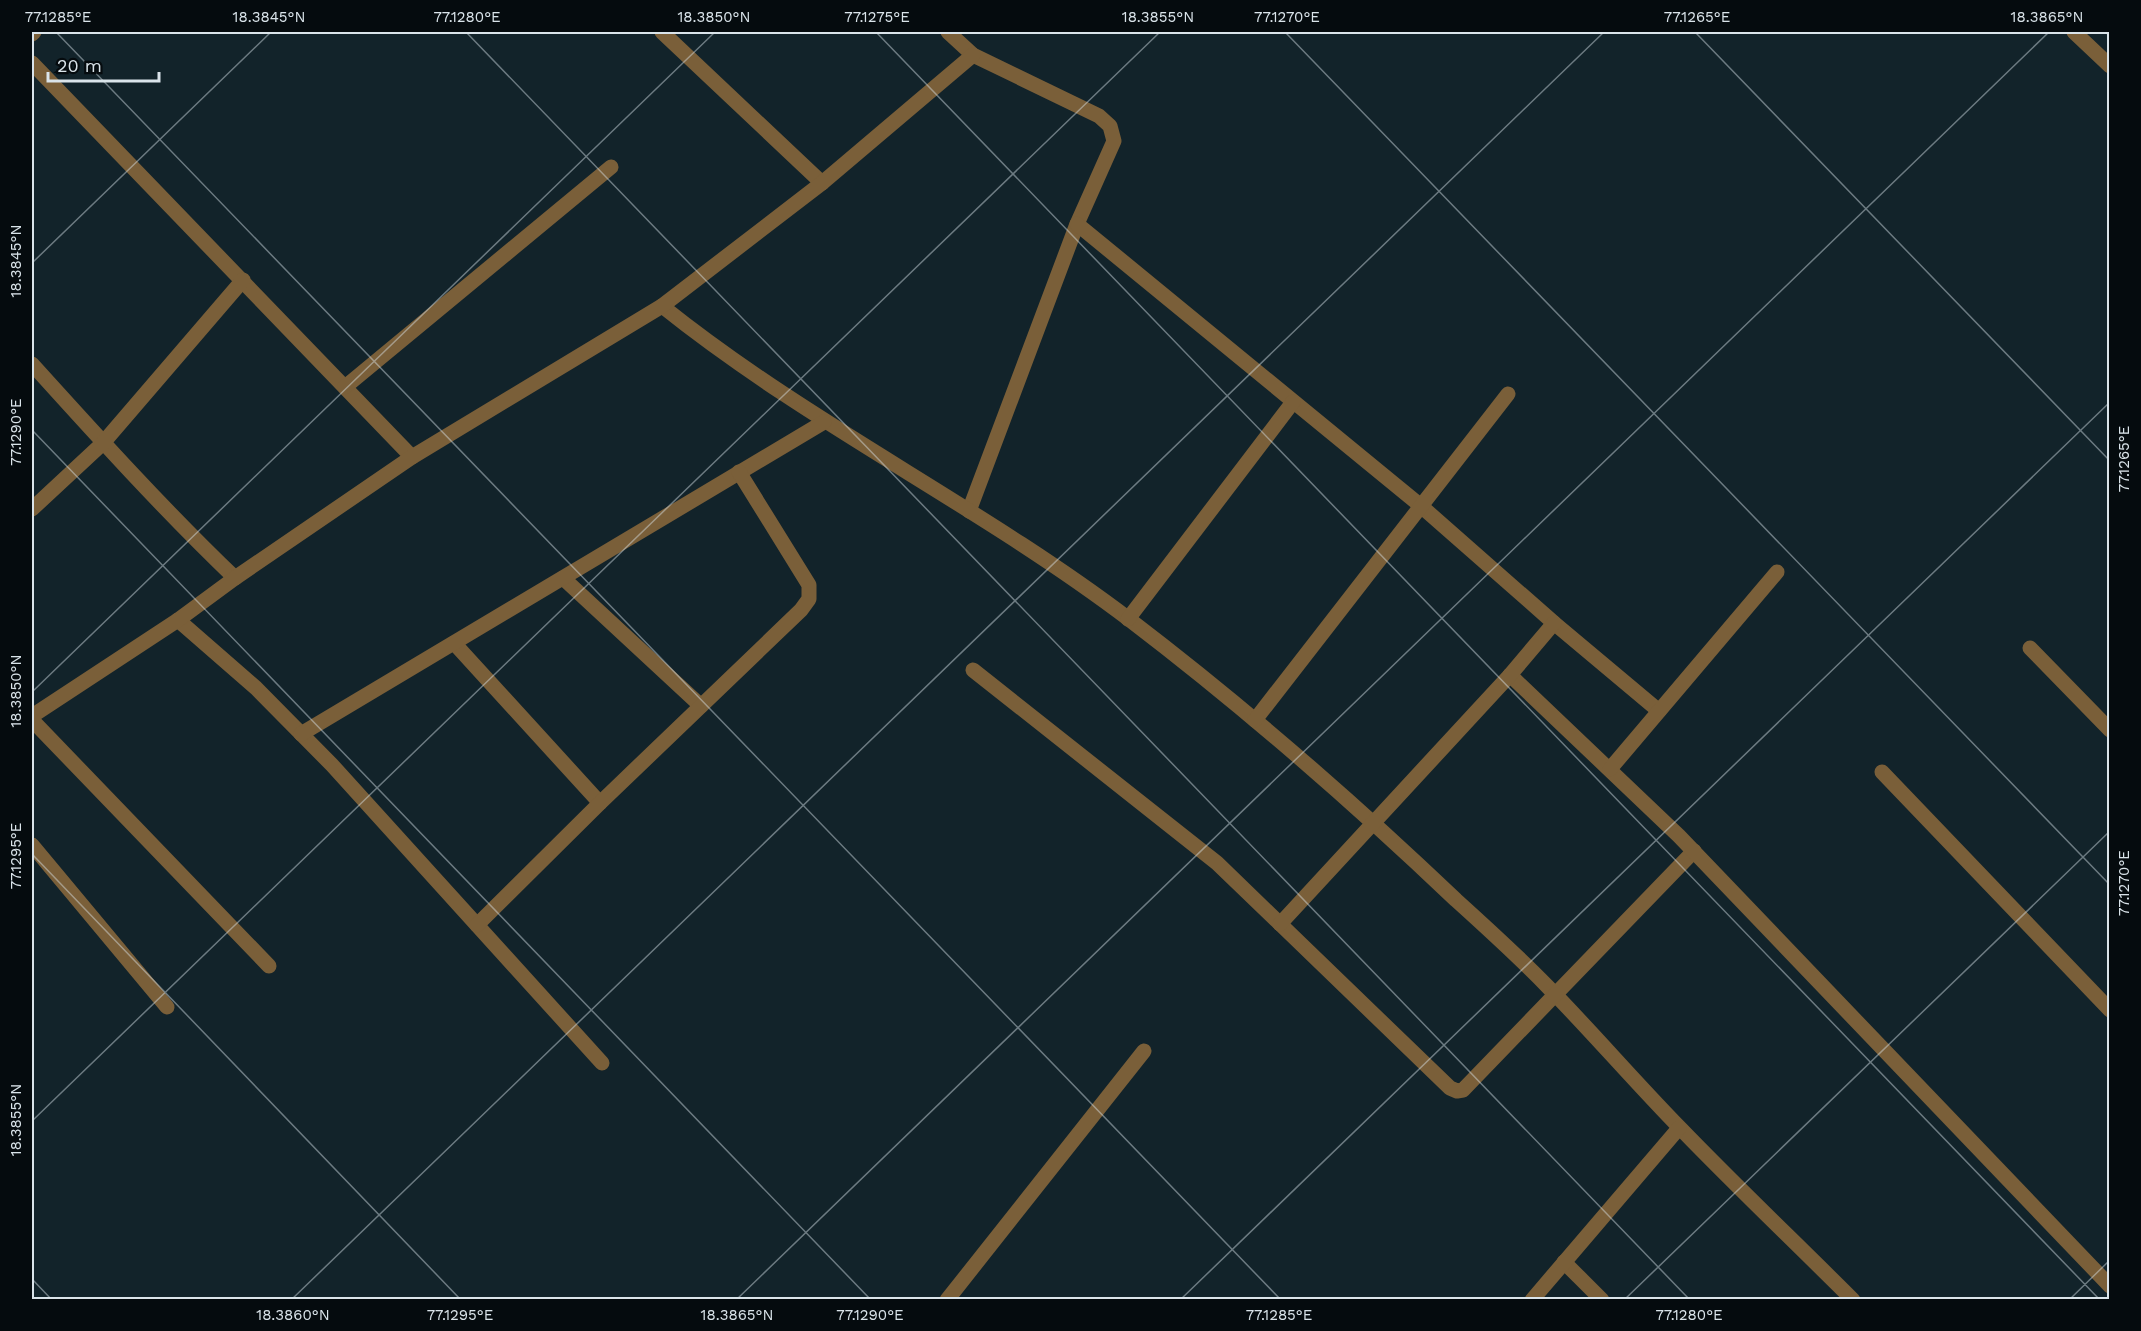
<svg xmlns="http://www.w3.org/2000/svg" width="2141" height="1331" viewBox="0 0 2141 1331" font-family="'Work Sans',sans-serif">
	<rect width="100%" height="100%" fill="#12232a"/>
	<g fill="none" stroke-linecap="round" stroke-linejoin="round">
		<!-- minor -->
		<g stroke="#7a5f39" stroke-width="15">
			<path d="M662 32 822 183"/>
			<path d="M948 32 973 55 1099 116 1110 126 1114 141 1077 224 969 511"/>
			<path d="M2074 32 2110 66"/>
			<path d="M32 34 34 32"/>
			<path d="M32 63 412 457"/>
			<path d="M1077 224 1421 506 1554 623 1659 711"/>
			<path d="M662 306C809 424 980 506 1130 620 1244 707 1352 801 1456 900 1487 928 1518 956 1547 986 1593 1033 1635 1082 1681 1129 1737 1187 1796 1243 1853 1300"/>
			<path d="M32 364C98 437 164 510 235 578"/>
			<path d="M345 387 611 167"/>
			<path d="M32 509 103 443 243 280"/>
			<path d="M563 578 701 706"/>
			<path d="M1128 619 1293 402"/>
			<path d="M178 620 256 688 332 765 602 1063"/>
			<path d="M454 643 600 803"/>
			<path d="M2030 648 2110 730"/>
			<path d="M973 670 1217 863 1450 1088 1457 1091 1463 1090 1694 851"/>
			<path d="M1510 675 1679 836 2110 1286"/>
			<path d="M32 716 178 620 235 578 412 457 662 306 822 183 973 55"/>
			<path d="M32 720 269 966"/>
			<path d="M1255 720 1508 394"/>
			<path d="M301 734 824 422"/>
			<path d="M1610 769 1777 572"/>
			<path d="M1882 772 2110 1010"/>
			<path d="M32 845 167 1007"/>
			<path d="M1280 924 1510 675 1554 623"/>
			<path d="M477 925 600 803 801 610 809 599V585L739 472"/>
			<path d="M1564 1262 1602 1300"/>
			<path d="M947 1300 1144 1051"/>
			<path d="M1532 1300 1679 1128"/>
		</g>
	</g>
	<!-- ticks -->
	<path fill="none" stroke="#dae4ea" stroke-width="1.5" stroke-opacity="0.45" d="M56 32 1281 1300M466 32 1690 1300M876 32 2100 1300M1285 32 2110 885M1695 32 2110 461M2105 32 2110 36M32 263 271 32M32 430 871 1300M32 692 715 32M32 854 461 1300M32 1121 1160 32M32 1279 52 1300M291 1300 1604 32M736 1300 2049 32M1180 1300 2110 402M1624 1300 2110 831M2069 1300 2110 1260"/>
	<!-- border -->
	<rect width="2141" height="1331" fill="none" stroke="#050b0e" stroke-width="66"/>
	<!-- scale -->
	<path d="M48 72v9h111v-9" fill="none" stroke="#dae4ea" stroke-width="3"/>
	<text x="57" y="72" font-size="18" fill="#dae4ea" stroke="#050b0e" stroke-width="4.5" paint-order="stroke">20 m</text>
	<rect x="33" y="33" width="2075" height="1265" fill="none" stroke="#dae4ea" stroke-width="2"/>
	<g font-size="15" text-anchor="middle" fill="#dae4ea">
		<text x="58" y="22">77.1285°E</text>
		<text x="269" y="22">18.3845°N</text>
		<text x="467" y="22">77.1280°E</text>
		<text x="714" y="22">18.3850°N</text>
		<text x="877" y="22">77.1275°E</text>
		<text x="1158" y="22">18.3855°N</text>
		<text x="1287" y="22">77.1270°E</text>
		<text x="1697" y="22">77.1265°E</text>
		<text x="2047" y="22">18.3865°N</text>
		<text transform="translate(16 261) rotate(-90)" y="5">18.3845°N</text>
		<text transform="translate(16 432) rotate(-90)" y="5">77.1290°E</text>
		<text transform="translate(2124 459) rotate(-90)" y="5">77.1265°E</text>
		<text transform="translate(16 691) rotate(-90)" y="5">18.3850°N</text>
		<text transform="translate(16 856) rotate(-90)" y="5">77.1295°E</text>
		<text transform="translate(2124 883) rotate(-90)" y="5">77.1270°E</text>
		<text transform="translate(16 1120) rotate(-90)" y="5">18.3855°N</text>
		<text x="293" y="1320">18.3860°N</text>
		<text x="460" y="1320">77.1295°E</text>
		<text x="737" y="1320">18.3865°N</text>
		<text x="870" y="1320">77.1290°E</text>
		<text x="1279" y="1320">77.1285°E</text>
		<text x="1689" y="1320">77.1280°E</text>
	</g>
</svg>
